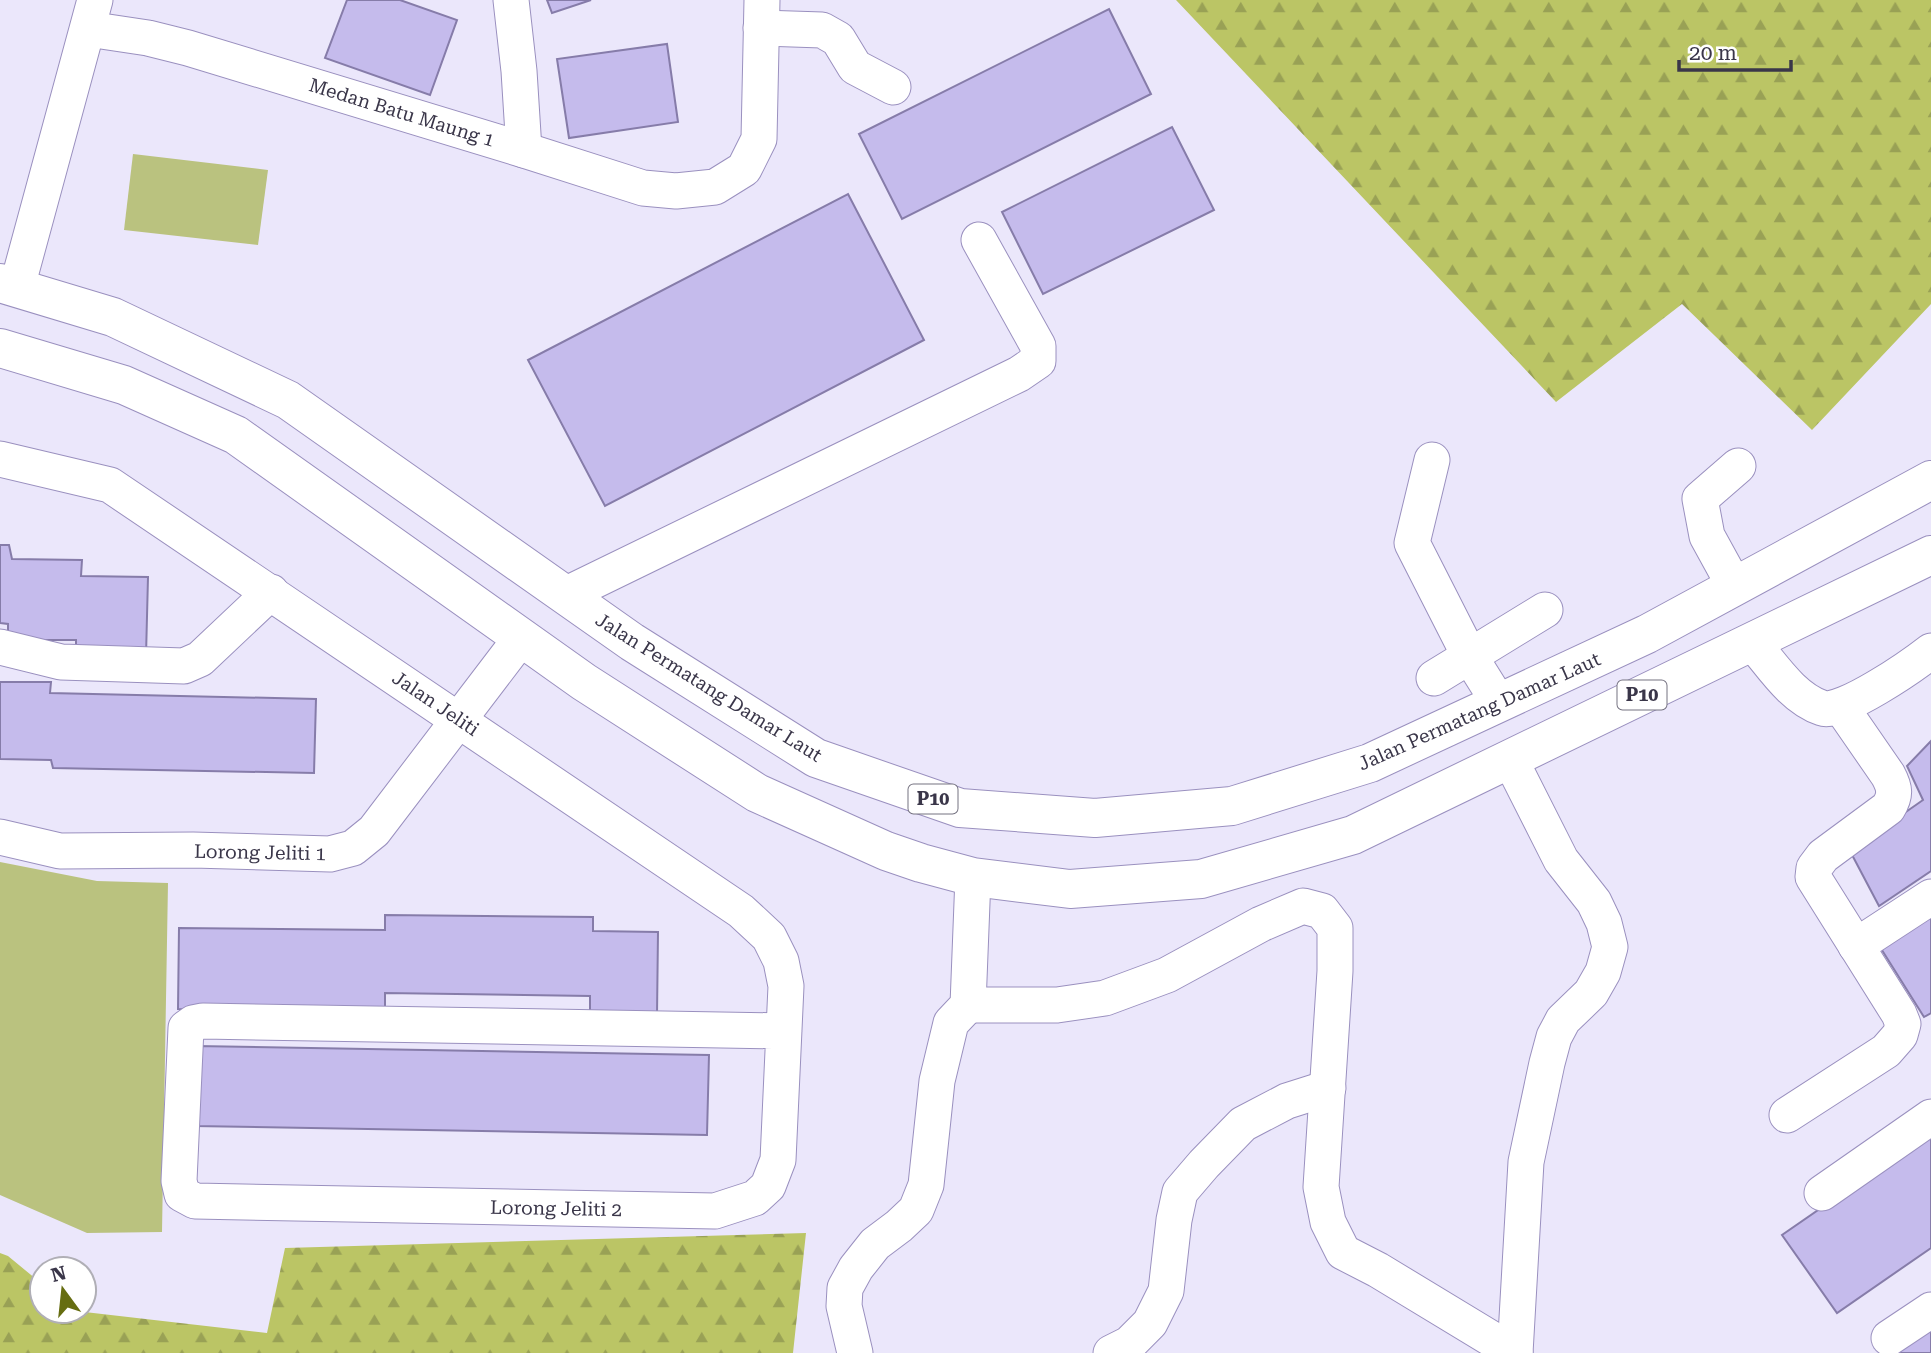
<svg xmlns="http://www.w3.org/2000/svg" width="1931" height="1353" viewBox="0 0 1931 1353" font-family="'Roboto Serif',serif">
	<defs>
		<pattern id="forest-firs" width="22" height="20" patternUnits="userSpaceOnUse" patternTransform="scale(1.75)"><rect width="22" height="20" fill="#bbc565"/><path d="M5 1l3.5 6h-7zM16 11l3.5 6h-7z" fill="#99a155"/></pattern>
	</defs>
	<rect width="100%" height="100%" fill="#ebe7fb"/>
	<!-- forest -->
	<g fill="url(#forest-firs)">
		<path d="M1176 0H1931V304L1812 430 1682 304 1556 402Z"/>
		<path d="M806 1233 793 1353H0V1253L8 1256 42 1284V1311H76L267 1333 285 1248Z"/>
	</g>
	<!-- park -->
	<g fill="#bac27f">
		<path d="M133 154 268 170 258 245 124 230Z"/>
		<path d="M0 862 97 881 168 883 162 1232 87 1233 0 1195Z"/>
	</g>
	<!-- building -->
	<g fill="#c5bbec" stroke="#867ca9" stroke-width="2">
		<path d="M347 0H400L457 20 430 95 325 58Z"/>
		<path d="M547 0H591L552 13Z"/>
		<path d="M1109 9 1151 94 902 219 859 134Z"/>
		<path d="M667 44 678 122 569 138 557 59Z"/>
		<path d="M1172 127 1214 210 1043 294 1002 212Z"/>
		<path d="M848 194 924 340 605 506 528 360Z"/>
		<path d="M0 545H9L12 559 82 560 81 576 148 577 146 656 76 655V640H8V624L0 623Z"/>
		<path d="M0 682H51L50 693 316 699 314 773 53 768 51 760 0 759Z"/>
		<path d="M1931 741V871L1879 906 1850 851 1923 800 1907 766Z"/>
		<path d="M1931 904V1013L1924 1017 1875 939Z"/>
		<path d="M385 915 593 917V931L658 932 657 1015 590 1014V996L385 993V1012L178 1009 179 928 385 930Z"/>
		<path d="M196 1046 709 1055 707 1135 194 1126Z"/>
		<path d="M1931 1132V1248L1837 1313 1782 1235Z"/>
		<path d="M1931 1323V1353H1889Z"/>
	</g>
	<g fill="none" stroke-linecap="round" stroke-linejoin="round">
		<!-- minor casing -->
		<g stroke="#9a90bf" stroke-width="37">
			<g id="minor">
				<path d="M511 0 519 71 524 150"/>
				<path d="M761 28 822 30 838 39 855 67 893 87"/>
				<path d="M88 29 148 38 188 48 524 150 643 188 676 191 715 187 744 169 759 139 762 0"/>
				<path d="M17 287 95 0"/>
				<path d="M0 459 110 485 741 911 769 937 781 961 786 986 778 1160 768 1186 755 1198 715 1211 195 1201 182 1194 179 1181 186 1028 193 1023 203 1021 784 1031"/>
				<path d="M1432 460 1412 543 1469 655 1499 703"/>
				<path d="M1735 587 1707 536 1700 499 1738 466"/>
				<path d="M565 595 1019 374 1038 361V346L979 240"/>
				<path d="M1752 642C1772 665 1792 698 1822 708 1842 715 1913 665 1931 651"/>
				<path d="M0 647 61 662 184 666 200 659 271 592"/>
				<path d="M1434 678 1545 610"/>
				<path d="M1510 759 1561 860 1594 902 1604 923 1610 947 1603 972 1591 993 1563 1020 1554 1037 1547 1063 1526 1162 1515 1353"/>
				<path d="M0 837 60 851 193 850 330 854 353 848 374 831 521 638"/>
				<path d="M1856 946 1931 897"/>
				<path d="M968 1005H1057L1105 998 1167 975 1261 924 1303 906 1322 911 1335 928V971L1321 1187 1328 1222 1343 1252 1378 1270 1515 1353"/>
				<path d="M1787 1115 1886 1051 1900 1035 1903 1024 1899 1014 1813 877 1814 868 1823 856 1888 808C1896 795 1895 788 1888 775L1841 707"/>
				<path d="M1822 1193 1931 1117"/>
				<path d="M1889 1338 1931 1310"/>
				<path d="M855 1353 844 1306 845 1288 856 1268 875 1244 899 1226 916 1210 926 1185 937 1081 951 1023 968 1005 973 877"/>
				<path d="M1111 1353 1129 1344 1150 1323 1166 1291 1174 1220 1180 1192 1204 1164 1243 1124 1287 1101 1328 1088"/>
			</g>
		</g>
		<!-- highway casing -->
		<g stroke="#9a90bf" stroke-width="40">
			<g id="highway">
				<path d="M0 283 113 317 288 400 632 642 816 758 960 808 1095 818 1232 806 1370 763 1647 634 1931 480"/>
				<path d="M0 348 124 385 236 435 584 682 757 793 886 851 921 863 973 877 1070 889 1201 879 1353 835 1931 555"/>
			</g>
		</g>
		<!-- minor -->
		<use href="#minor" stroke="#fff" stroke-width="35"/>
		<!-- highway -->
		<use href="#highway" stroke="#fff" stroke-width="38"/>
	</g>
	<g text-anchor="middle" stroke-width="7" stroke-linejoin="round" paint-order="stroke">
		<!-- shield labels -->
		<g fill="#fff" stroke="#757280" stroke-width="2">
			<rect x="1617.5" y="680.5" width="49" height="29" rx="5"/>
			<rect x="908.5" y="784.5" width="49" height="29" rx="5"/>
		</g>
		<g font-size="18" font-weight="bold" fill="#3a3649">
			<text x="1642" y="701">P10</text>
			<text x="933" y="805">P10</text>
		</g>
		<!-- street labels -->
		<g font-size="19" fill="#3a3649" stroke="#fff">
			<text transform="translate(402 112) rotate(17)" y="7">Medan Batu Maung 1</text>
			<text transform="translate(709 687) rotate(32)" y="7">Jalan Permatang Damar Laut</text>
			<text transform="translate(436 703) rotate(34)" y="7">Jalan Jeliti</text>
			<text transform="translate(1479 711) rotate(-24)" y="7">Jalan Permatang Damar Laut</text>
			<text transform="translate(260 852) rotate(1)" y="7">Lorong Jeliti 1</text>
			<text transform="translate(556 1208) rotate(1)" y="7">Lorong Jeliti 2</text>
		</g>
	</g>
	<!-- north arrow -->
	<g transform="translate(63 1290) rotate(345)"><circle r="33" fill="#ffffff" stroke="#b0afb6" stroke-width="2"/>
	<path d="M0-5L12 26L0 18L-12 26Z" fill="#666d11"/>
	<text y="-10" font-size="19" font-weight="bold" text-anchor="middle" fill="#3a3649">N</text>
	</g>
	<!-- scale -->
	<path d="M1679 60v10h112v-10" fill="none" stroke="#3a3649" stroke-width="3.5"/>
	<text x="1689" y="60" font-size="21" fill="#3a3649" stroke="#ffffff" stroke-width="5" paint-order="stroke">20 m</text>
</svg>
